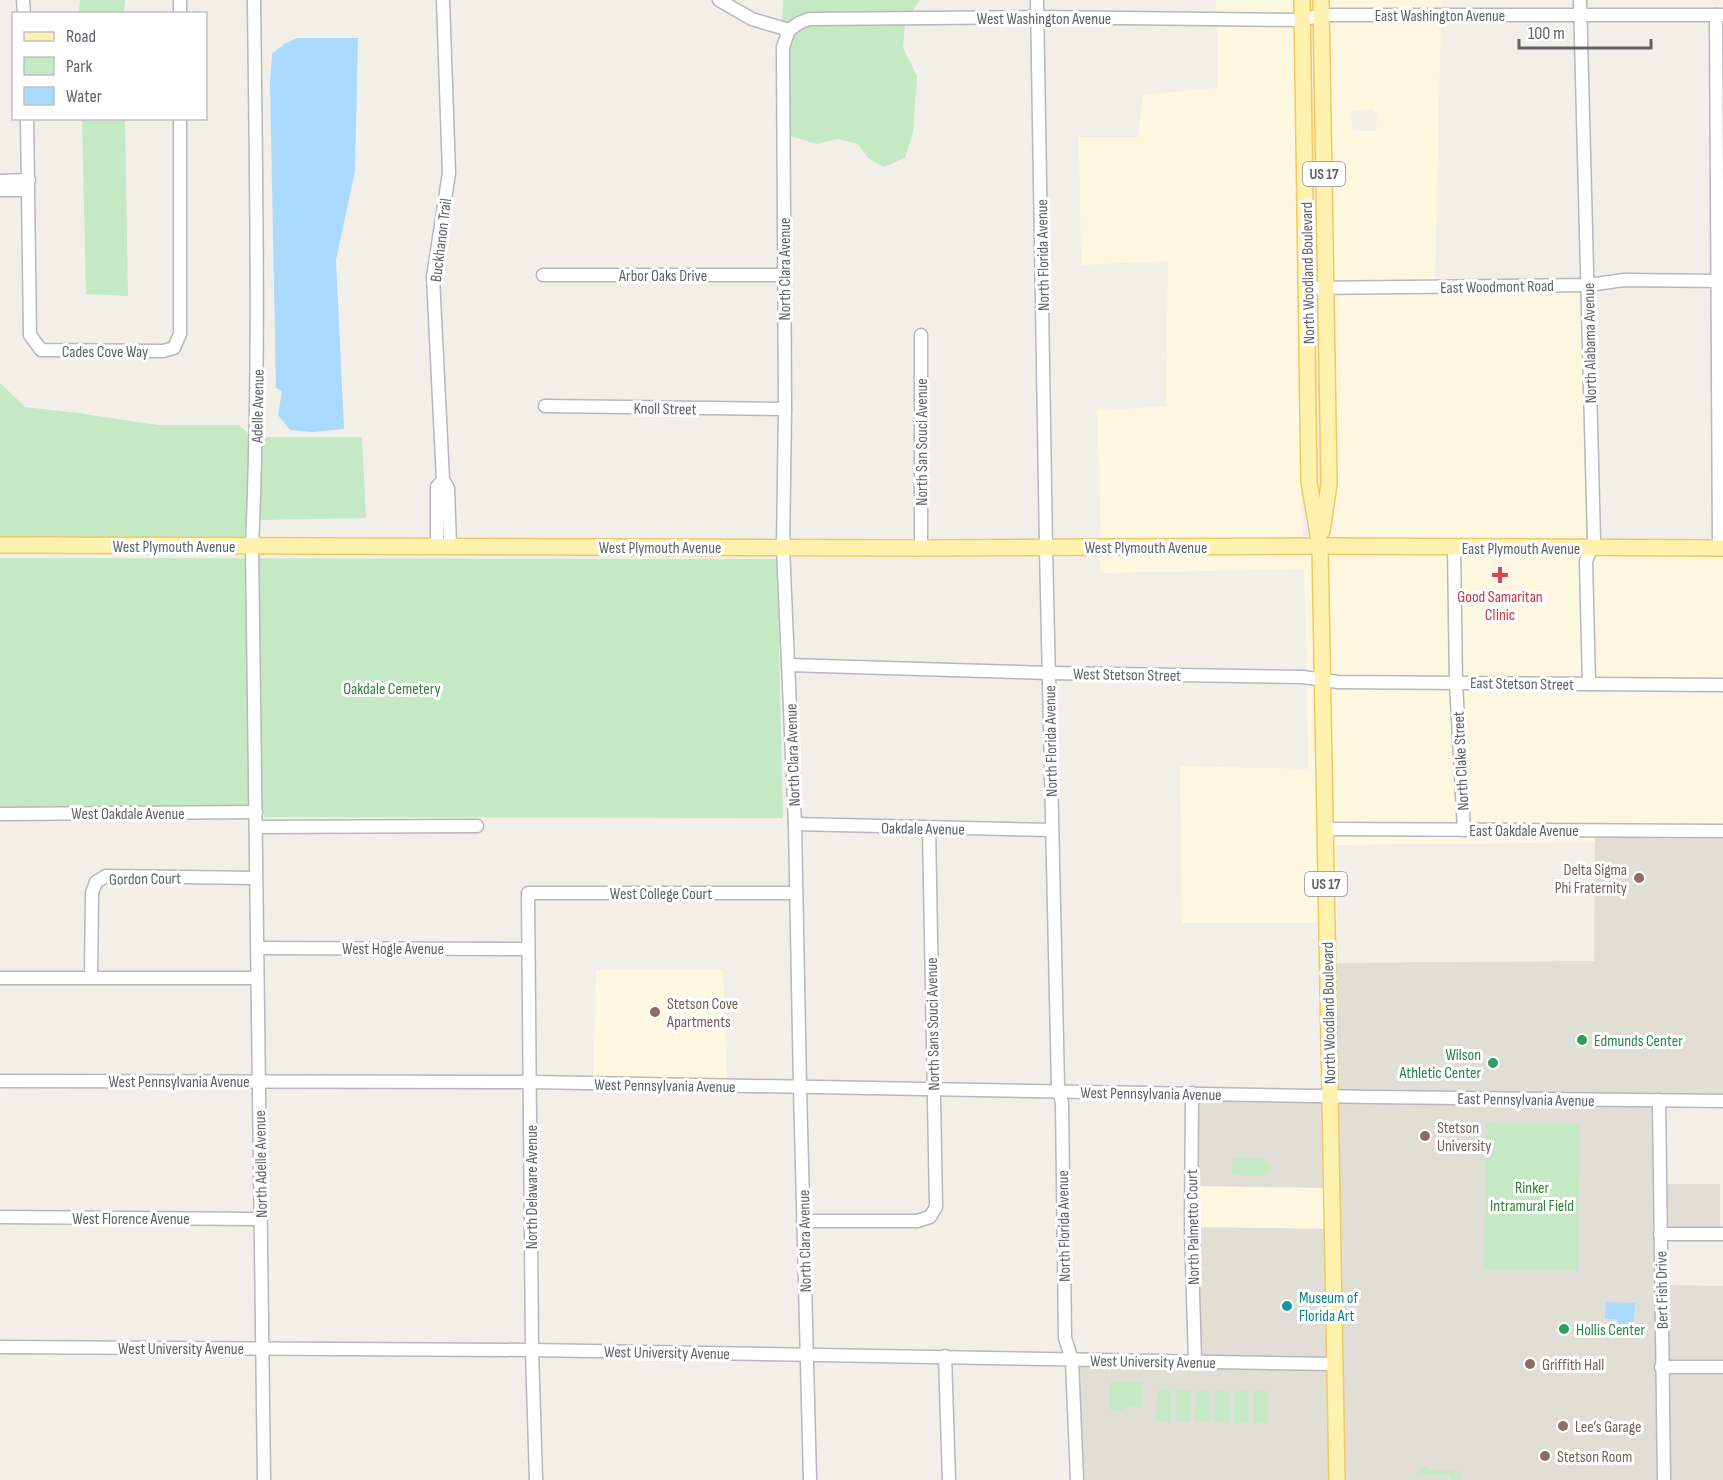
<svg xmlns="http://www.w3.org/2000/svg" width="1723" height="1480" viewBox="0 0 1723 1480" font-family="'Sofia Sans Condensed',sans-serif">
	<rect width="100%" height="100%" fill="#f1efe8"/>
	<!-- commercial -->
	<g fill="#fef7e0" fill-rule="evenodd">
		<path d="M1216 0H1294V15L1216 14Z"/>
		<path d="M1327 0H1442V10H1328Z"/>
		<path d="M1328 20 1441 21 1435 282 1330 283ZM1373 109 1377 114 1376 131H1353L1351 114 1353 110Z"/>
		<path d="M1217 24 1295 25 1302 537 1314 536V541L1101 542 1097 411 1166 406 1168 261 1081 265 1079 137H1138L1143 95 1217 88Z"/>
		<path d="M1584 290 1586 543 1325 541 1326 534H1330L1331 294Z"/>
		<path d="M1315 551 1317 674 1307 672 1304 569 1100 573V553Z"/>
		<path d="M1324 551 1450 553 1451 677 1326 675Z"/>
		<path d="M1459 553H1584V679L1460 677Z"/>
		<path d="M1593 553 1723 554V680L1593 679 1591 562Z"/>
		<path d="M1307 683 1318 684 1322 923H1182L1180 766 1308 769Z"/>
		<path d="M1327 685 1452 688 1459 825 1330 824Z"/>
		<path d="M1461 688 1723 691V826L1468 825Z"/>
		<path d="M1330 834 1723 836V841L1336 845 1337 923H1331Z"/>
		<path d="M596 970H723L727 1080 593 1078Z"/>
		<path d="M1197 1099 1325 1101 1327 1229 1196 1227Z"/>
	</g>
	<!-- education -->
	<path fill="#e1ded6" d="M1595 831H1723V1101L1659 1100 1660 1184H1720V1234H1660L1661 1285 1723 1286V1480H1077L1072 1360 1195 1361V1227L1330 1229V1188L1191 1186 1192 1093 1329 1095 1327 963 1594 961Z"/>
	<!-- green -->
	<g fill="#c5e8c5">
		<path d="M80 0H125L124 13H79Z"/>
		<path d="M783 0H920L911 13 789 25 782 23Z"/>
		<path d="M905 23 903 48 917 76 913 132 905 158 884 167 868 158 858 144 838 139 816 144 788 135V48L793 34 810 24Z"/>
		<path d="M82 119H125L128 296 86 294Z"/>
		<path d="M0 383 25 407 78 413 157 425H239L252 437 248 541 0 540Z"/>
		<path d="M261 437H362L366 518 260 520Z"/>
		<path d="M0 558 777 559 783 818 264 817 263 807H0Z"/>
		<path d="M1486 1123 1580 1124 1578 1270 1484 1269Z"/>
		<path d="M1233 1158 1264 1159 1268 1164 1272 1166V1168L1261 1176 1234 1175 1232 1173Z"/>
		<path d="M1109 1382H1142L1141 1407H1125L1124 1410H1109Z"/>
		<path d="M1157 1390H1171V1422L1156 1421Z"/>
		<path d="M1176 1390 1191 1391 1190 1422H1176Z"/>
		<path d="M1196 1391H1210V1422H1195Z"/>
		<path d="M1215 1391H1230L1229 1423 1214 1422Z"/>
		<rect x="1234" y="1391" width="15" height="32"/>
		<path d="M1254 1391H1268V1423H1253Z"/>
		<path d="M1424 1466 1431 1471H1460L1462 1479 1451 1480 1450 1475H1417Z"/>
	</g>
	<!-- water -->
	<g fill="#aadaff">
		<path d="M297 38H358L355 171 336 260 344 429 313 432 290 430 278 415 282 391 276 388 270 83 272 54 284 44Z"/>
		<path d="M1606 1302 1635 1303 1633 1335 1617 1334V1319H1605Z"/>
	</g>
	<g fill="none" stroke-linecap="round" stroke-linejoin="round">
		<!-- minor casing -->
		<g stroke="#b5b8bc" stroke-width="15">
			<g id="minor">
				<path d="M23 0 24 14"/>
				<path d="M180 0V14"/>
				<path d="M254 0C256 182 260 364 252 546L264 1480"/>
				<path d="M443 0 449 173 433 277 443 480 448 488 450 546"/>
				<path d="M719 0 752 19 789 30"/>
				<path d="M1037 0 1046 548 1058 1086 1062 1103 1065 1338 1072 1360 1077 1480"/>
				<path d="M1580 0 1594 540 1586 561 1589 684"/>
				<path d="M1716 15 1719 548"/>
				<path d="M789 30 783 47 785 409 783 548 795 824 800 1087 810 1480"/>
				<path d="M789 30 799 23 809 19 1037 17 1302 20 1321 15H1723"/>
				<path d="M27 118 30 335 41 350 163 351 174 348 180 334V118"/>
				<path d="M0 181 29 180"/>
				<path d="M0 190H28"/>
				<path d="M543 275H783"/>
				<path d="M1307 288 1588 285 1624 280 1723 281"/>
				<path d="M921 335V548"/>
				<path d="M545 406 785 409"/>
				<path d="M437 546V487L443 480"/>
				<path d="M1454 548 1456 683 1464 830"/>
				<path d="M788 665 1050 673 1303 677 1338 682 1723 685"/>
				<path d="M0 814 256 812"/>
				<path d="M795 824 1052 830"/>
				<path d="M256 827 477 826"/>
				<path d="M1325 829 1723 831"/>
				<path d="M258 948 527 949"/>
				<path d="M0 978H257"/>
				<path d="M91 978 92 893 96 882 106 876 256 878"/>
				<path d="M0 1081 531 1082 1374 1097 1723 1101"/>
				<path d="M1192 1093 1191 1227 1195 1361"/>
				<path d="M1659 1100 1664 1480"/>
				<path d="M0 1217 261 1219"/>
				<path d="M803 1221H917L930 1217 936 1207 929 828"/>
				<path d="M1660 1234H1723"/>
				<path d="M0 1347 532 1350 1334 1364"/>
				<path d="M945 1356 949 1480"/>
				<path d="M1661 1367H1723"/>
				<path d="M536 1480 532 1350 528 893H795"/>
			</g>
		</g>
		<!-- major casing -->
		<g stroke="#f2c960" stroke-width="18">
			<g id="major">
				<path d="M1302 0 1309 482 1320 546 1337 1480"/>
				<path d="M1321 0 1329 484 1322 531"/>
				<path d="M0 545 921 548 1320 546 1723 548"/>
			</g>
		</g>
		<!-- minor -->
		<use href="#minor" stroke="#fff" stroke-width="12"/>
		<!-- major -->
		<use href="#major" stroke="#fff2af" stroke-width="15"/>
	</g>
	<!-- markers -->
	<path fill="#e0444e" stroke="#fff" stroke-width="2" d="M1497 566h6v6h6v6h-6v6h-6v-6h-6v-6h6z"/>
	<g fill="#8d6e63" stroke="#fff" stroke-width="2">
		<circle cx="1639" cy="878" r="6"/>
		<circle cx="655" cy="1012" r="6"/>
		<circle cx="1425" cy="1136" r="6"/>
		<circle cx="1530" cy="1364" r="6"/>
		<circle cx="1563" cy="1426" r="6"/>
		<circle cx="1545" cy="1456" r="6"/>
	</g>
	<g fill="#2e9e5b" stroke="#fff" stroke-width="2">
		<circle cx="1582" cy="1040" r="6"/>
		<circle cx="1493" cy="1063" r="6"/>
		<circle cx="1564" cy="1329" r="6"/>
	</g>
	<circle fill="#0f9aa8" stroke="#fff" stroke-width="2" cx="1287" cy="1306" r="6"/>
	<g text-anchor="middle" stroke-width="6" stroke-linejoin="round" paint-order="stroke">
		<!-- shield labels -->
		<g fill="#fff" stroke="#8f9295" stroke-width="1.5">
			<rect x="1303" y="162" width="42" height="24" rx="4.5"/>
			<rect x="1305" y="872" width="42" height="24" rx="4.5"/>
		</g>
		<g font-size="15" font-weight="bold" fill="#5f6368">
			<text x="1324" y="179">US 17</text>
			<text x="1326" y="889">US 17</text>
		</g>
		<!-- street labels -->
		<g font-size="16" fill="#5f6368" stroke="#fff">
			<text x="1440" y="21">East Washington Avenue</text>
			<text x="1044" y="24">West Washington Avenue</text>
			<text transform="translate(440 240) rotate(-83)" y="6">Buckhanon Trail</text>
			<text transform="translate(1042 255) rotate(-91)" y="6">North Florida Avenue</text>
			<text transform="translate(784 269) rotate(-90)" y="6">North Clara Avenue</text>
			<text transform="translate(1307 273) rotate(-91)" y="6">North Woodland Boulevard</text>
			<text x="663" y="281">Arbor Oaks Drive</text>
			<text transform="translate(1497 286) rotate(-1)" y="6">East Woodmont Road</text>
			<text transform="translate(1589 343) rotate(-91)" y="6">North Alabama Avenue</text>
			<text x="105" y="357">Cades Cove Way</text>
			<text transform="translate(257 406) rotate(-89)" y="6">Adelle Avenue</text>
			<text transform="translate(665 408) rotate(1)" y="6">Knoll Street</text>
			<text transform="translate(921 442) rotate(-90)" y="6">North San Souci Avenue</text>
			<text x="174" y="552">West Plymouth Avenue</text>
			<text x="660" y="553">West Plymouth Avenue</text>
			<text x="1146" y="553">West Plymouth Avenue</text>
			<text x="1521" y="554">East Plymouth Avenue</text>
			<text transform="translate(1127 674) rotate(1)" y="6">West Stetson Street</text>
			<text transform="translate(1522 683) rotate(1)" y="6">East Stetson Street</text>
			<text transform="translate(1050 741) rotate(-91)" y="6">North Florida Avenue</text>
			<text transform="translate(792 755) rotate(-92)" y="6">North Clara Avenue</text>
			<text transform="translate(1460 761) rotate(-93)" y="6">North Clake Street</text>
			<text x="128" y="819">West Oakdale Avenue</text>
			<text transform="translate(923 828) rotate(1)" y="6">Oakdale Avenue</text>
			<text x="1524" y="836">East Oakdale Avenue</text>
			<text transform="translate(145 878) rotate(-1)" y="6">Gordon Court</text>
			<text x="661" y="899">West College Court</text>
			<text x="393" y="954">West Hogle Avenue</text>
			<text transform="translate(1328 1013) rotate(-91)" y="6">North Woodland Boulevard</text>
			<text transform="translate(932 1024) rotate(-91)" y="6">North Sans Souci Avenue</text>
			<text x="179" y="1087">West Pennsylvania Avenue</text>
			<text transform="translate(665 1085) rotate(1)" y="6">West Pennsylvania Avenue</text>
			<text transform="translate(1151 1093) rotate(1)" y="6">West Pennsylvania Avenue</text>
			<text transform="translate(1526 1099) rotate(1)" y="6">East Pennsylvania Avenue</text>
			<text transform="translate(260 1164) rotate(-91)" y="6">North Adelle Avenue</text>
			<text transform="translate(531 1187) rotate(-90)" y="6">North Delaware Avenue</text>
			<text x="131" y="1224">West Florence Avenue</text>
			<text transform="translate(1063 1226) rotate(-91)" y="6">North Florida Avenue</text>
			<text transform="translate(1192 1227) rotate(-91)" y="6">North Palmetto Court</text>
			<text transform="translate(804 1241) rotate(-91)" y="6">North Clara Avenue</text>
			<text transform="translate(1661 1290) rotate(-91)" y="6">Bert Fish Drive</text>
			<text x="181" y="1354">West University Avenue</text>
			<text transform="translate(667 1352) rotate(1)" y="6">West University Avenue</text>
			<text transform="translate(1153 1361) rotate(1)" y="6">West University Avenue</text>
		</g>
		<!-- health labels -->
		<g font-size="16" fill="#be3a42" stroke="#fff">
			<text x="1500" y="602">Good Samaritan<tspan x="1500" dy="18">Clinic</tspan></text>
		</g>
		<!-- park labels -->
		<g font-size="16" fill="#348238" stroke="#fff">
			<text x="392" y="694">Oakdale Cemetery</text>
			<text x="1532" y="1193">Rinker<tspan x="1532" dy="18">Intramural Field</tspan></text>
		</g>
		<!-- education labels -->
		<g font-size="16" fill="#785e54" stroke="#fff" text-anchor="start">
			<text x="1627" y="875" text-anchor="end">Delta Sigma<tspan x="1627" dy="18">Phi Fraternity</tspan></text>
			<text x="667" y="1009">Stetson Cove<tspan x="667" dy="18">Apartments</tspan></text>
			<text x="1437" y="1133">Stetson<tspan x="1437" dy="18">University</tspan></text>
			<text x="1542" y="1370">Griffith Hall</text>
			<text x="1575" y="1432">Lee’s Garage</text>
			<text x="1557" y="1462">Stetson Room</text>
		</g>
		<!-- leisure labels -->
		<g font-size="16" fill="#27864d" stroke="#fff" text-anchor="start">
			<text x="1594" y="1046">Edmunds Center</text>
			<text x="1481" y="1060" text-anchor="end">Wilson<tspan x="1481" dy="18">Athletic Center</tspan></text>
			<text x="1576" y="1335">Hollis Center</text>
		</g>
		<!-- culture labels -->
		<g font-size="16" fill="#0d838f" stroke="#fff" text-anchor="start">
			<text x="1299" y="1303">Museum of<tspan x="1299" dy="18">Florida Art</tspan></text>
		</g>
	</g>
	<!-- legend -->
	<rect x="12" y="12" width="195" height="108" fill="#ffffff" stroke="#bfc1c3" stroke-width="1.5"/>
	<rect x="24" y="32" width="30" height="9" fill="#fff2af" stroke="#bfc1c3" stroke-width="1.5"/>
	<text x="66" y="42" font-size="18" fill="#5f6368">Road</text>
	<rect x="24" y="57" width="30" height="18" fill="#c5e8c5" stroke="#bfc1c3" stroke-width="1.5"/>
	<text x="66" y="72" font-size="18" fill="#5f6368">Park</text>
	<rect x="24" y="87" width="30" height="18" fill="#aadaff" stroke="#bfc1c3" stroke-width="1.5"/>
	<text x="66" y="102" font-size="18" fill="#5f6368">Water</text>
	<!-- scale -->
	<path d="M1519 39v9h132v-9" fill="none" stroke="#5f6368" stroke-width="3"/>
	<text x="1528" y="39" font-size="18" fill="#5f6368" stroke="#ffffff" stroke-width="4.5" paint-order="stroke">100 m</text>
</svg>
